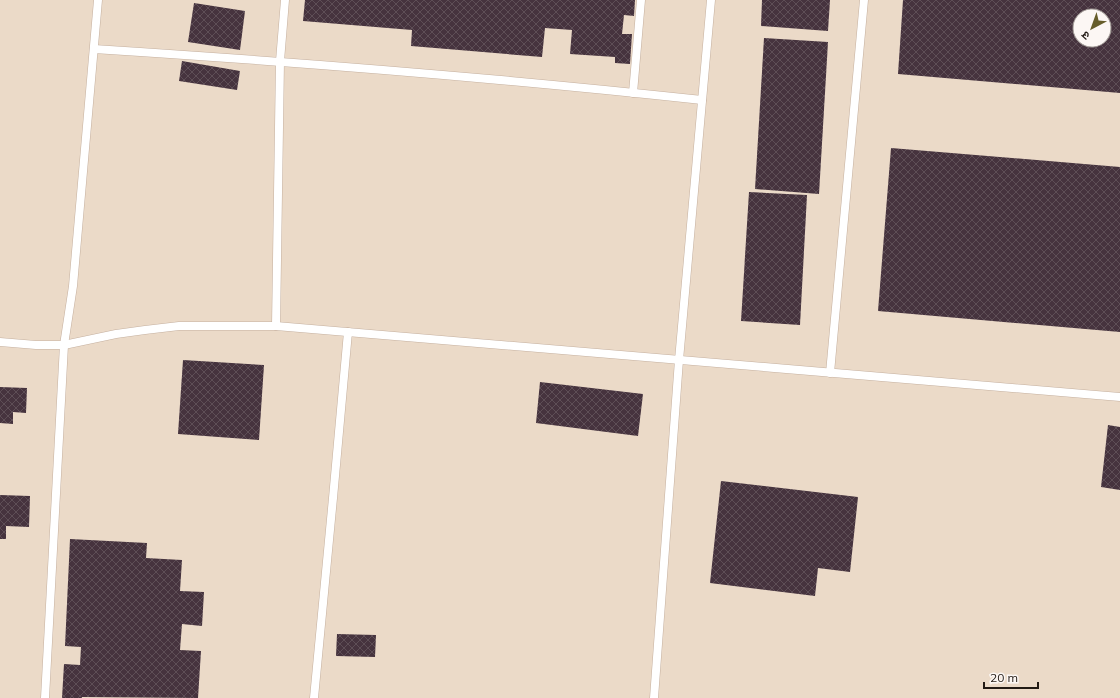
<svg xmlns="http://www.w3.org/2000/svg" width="1120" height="698" viewBox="0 0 1120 698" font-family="Mulish,'Noto Sans Devanagari',sans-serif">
	<defs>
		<pattern id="building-cross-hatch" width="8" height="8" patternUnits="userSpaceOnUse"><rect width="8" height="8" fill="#46333e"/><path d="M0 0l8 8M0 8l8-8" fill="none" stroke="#5e4e56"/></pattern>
	</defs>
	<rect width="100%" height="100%" fill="#fde6d5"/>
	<!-- industrial -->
	<path fill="#ebdac8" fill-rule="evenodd" d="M0 0H1120V698H0ZM1080 16H1104V40H1080Z"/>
	<!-- building -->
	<g fill="url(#building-cross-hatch)" fill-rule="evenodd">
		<path d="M305 0H635L634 16 624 15 622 34H632L630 64 615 63V57L570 54 572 30 545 28 542 57 411 46 412 30 303 21Z"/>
		<path d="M762 0H830L828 31 761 26Z"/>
		<path d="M903 0H1120V93L898 74ZM1080 16H1104V40H1080Z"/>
		<path d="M194 3 245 11 240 50 188 42Z"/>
		<path d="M764 38 828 42 819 194 755 189Z"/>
		<path d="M182 61 240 71 237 90 179 81Z"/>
		<path d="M891 148 1120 167V332L878 311Z"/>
		<path d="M749 192 807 195 800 325 741 321Z"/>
		<path d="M183 360 264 365 259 440 178 434Z"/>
		<path d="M540 382 643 394 638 436 536 423Z"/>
		<path d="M0 387 27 388 26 413 13 412V424L0 423Z"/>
		<path d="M1108 425 1120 427V490L1101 487Z"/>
		<path d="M721 481 858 497 850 572 818 568 815 596 710 583Z"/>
		<path d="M0 495 30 496 29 527 6 526V539H0Z"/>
		<path d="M70 539 147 543 146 558 182 560 180 591 204 592 202 626 182 624 180 650 201 651 198 698 82 697V698H62L64 664 80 665 81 647 65 646Z"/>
		<path d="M337 634 376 635 375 657 336 656Z"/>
	</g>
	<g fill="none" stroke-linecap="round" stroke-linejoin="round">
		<!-- lane casing -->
		<g stroke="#c5b09f" stroke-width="9">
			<g id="lane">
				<path d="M94 49C297 62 500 78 702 100"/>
				<path d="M633 93 641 0"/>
				<path d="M276 326 280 61 285 0"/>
				<path d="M0 342 36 345H64L116 334 145 330 179 326H276L1120 397"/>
				<path d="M830 373 864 0"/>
				<path d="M45 698 64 345 73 286 98 0"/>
				<path d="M314 698 333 498 348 332"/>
				<path d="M654 698 679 360 711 0"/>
			</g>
		</g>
		<!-- lane -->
		<use href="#lane" stroke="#fff" stroke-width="8"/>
	</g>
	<!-- north arrow -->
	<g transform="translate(1092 28) rotate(221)"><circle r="19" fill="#fcf7f4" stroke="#a59f9a"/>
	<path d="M0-3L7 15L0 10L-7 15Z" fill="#665d2a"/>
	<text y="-6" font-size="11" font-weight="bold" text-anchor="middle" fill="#221a14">उ</text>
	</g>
	<!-- scale -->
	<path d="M984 682v6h54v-6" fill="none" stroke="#221a14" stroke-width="2"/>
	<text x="990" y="682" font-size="12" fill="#221a14" stroke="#fcf7f4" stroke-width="3" paint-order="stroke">20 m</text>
</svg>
